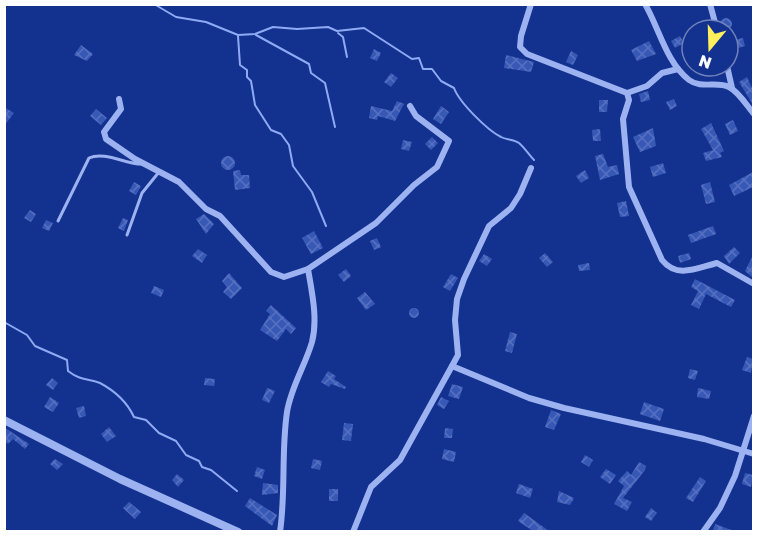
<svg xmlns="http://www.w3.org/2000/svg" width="758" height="536" viewBox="0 0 758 536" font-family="'Golos Text',sans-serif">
	<defs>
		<pattern id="building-cross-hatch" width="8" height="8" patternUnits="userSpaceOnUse" patternTransform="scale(1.5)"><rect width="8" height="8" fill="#3758b5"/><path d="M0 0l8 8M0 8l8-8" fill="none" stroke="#5571c0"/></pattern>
	</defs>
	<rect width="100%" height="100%" fill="#13318e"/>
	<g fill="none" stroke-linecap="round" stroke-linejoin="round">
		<!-- stream -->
		<g stroke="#8eaaf4" stroke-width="2">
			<path d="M154 4 176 17 206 22 238 35 255 34 273 27 297 29 328 27 337 31 364 28 412 59 419 58 423 69H432L441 81 454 88C459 102 487 130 501 137 506 140 514 139 519 143 524 147 529 155 534 160"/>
			<path d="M338 33 343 37 347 57"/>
			<path d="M256 35 309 64 311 73 325 83 335 127"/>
			<path d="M238 36 240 65 247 70V77L251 81 255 105 271 130 281 134 289 145 293 166 312 192 326 226"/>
			<path d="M4 322 27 335 35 346 67 360 68 371C81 381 87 378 100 383 115 391 127 402 134 417L146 420 159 433 176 441 186 455 199 461 202 467 211 470 237 491"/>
		</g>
	</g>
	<!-- building -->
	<g fill="url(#building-cross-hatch)">
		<circle cx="726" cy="24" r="6"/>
		<path d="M680 36 684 43 675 48 671 41Z"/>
		<path d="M743 38 745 46 735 49 733 40Z"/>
		<path d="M649 41 656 54 637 61 631 50Z"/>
		<path d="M81 45 93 54 87 61 74 55Z"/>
		<path d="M374 49 381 53 377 61 370 58Z"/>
		<path d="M571 51 578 55 573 65 566 62Z"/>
		<path d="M506 55 534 62 531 72 504 68Z"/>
		<path d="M391 73 398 78 391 87 384 82Z"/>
		<path d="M747 77 753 90V105L739 82Z"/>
		<path d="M648 91 650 100 641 102 639 94Z"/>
		<path d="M674 99 677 106 670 110 666 102Z"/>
		<path d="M599 100H608L607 112H599Z"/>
		<path d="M397 101 404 104 395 121 378 116 377 120 369 118 371 106 392 111Z"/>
		<path d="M441 106 449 112 441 124 433 119Z"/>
		<path d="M4 107 14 113 4 126Z"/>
		<path d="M96 109 107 118 101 125 90 116Z"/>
		<path d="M733 120 738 131 730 135 725 124Z"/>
		<path d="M711 123 724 151 720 153 722 157 706 161 703 153 713 150 701 129Z"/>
		<path d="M653 128 656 146 640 152 633 137Z"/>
		<path d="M600 129 601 141H593L592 130Z"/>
		<path d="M432 137 438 143 431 150 425 144Z"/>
		<path d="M403 140 412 142 409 151 401 149Z"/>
		<path d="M603 154 608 167 617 165 619 174 600 180 595 156Z"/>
		<circle cx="228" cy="163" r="7"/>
		<path d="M663 163 666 173 653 177 650 167Z"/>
		<path d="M240 170 241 175H249L250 188 235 190 233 171Z"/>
		<path d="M585 170 589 178 581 183 576 176Z"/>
		<path d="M753 172V187L734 196 729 185Z"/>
		<path d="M134 182 141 186 136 195 129 191Z"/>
		<path d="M710 182 715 202 706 204 701 185Z"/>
		<path d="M626 201 629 216 620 217 617 203Z"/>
		<path d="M30 210 36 214 31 222 24 218Z"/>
		<path d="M204 214 214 224 206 234 196 219Z"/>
		<path d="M123 218 128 220 124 231 118 228Z"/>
		<path d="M46 220 53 223 49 231 42 228Z"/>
		<path d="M713 226 716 234 691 243 688 235Z"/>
		<path d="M314 231 323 248 311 254 302 238Z"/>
		<path d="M377 238 381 247 374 250 370 241Z"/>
		<path d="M734 247 740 253 729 264 724 256Z"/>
		<path d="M198 249 207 255 202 263 192 256Z"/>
		<path d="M545 253 553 262 547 267 539 258Z"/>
		<path d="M689 253 691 259 680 263 678 256Z"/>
		<path d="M484 254 492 259 487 266 479 261Z"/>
		<path d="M753 255V278L745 271Z"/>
		<path d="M589 263 590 270 579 271 578 265Z"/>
		<path d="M346 269 351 276 344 282 338 275Z"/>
		<path d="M229 273 242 288 231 299 223 292 227 287 222 281Z"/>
		<path d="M451 274 458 278 450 291 443 287Z"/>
		<path d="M695 279 735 300 731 307 706 294 699 309 691 305 698 291 691 287Z"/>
		<path d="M154 286 164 290 161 297 151 293Z"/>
		<path d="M365 292 375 304 366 310 357 298Z"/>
		<path d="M271 305 296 328 291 334 286 329 277 341 260 330 270 314 266 311Z"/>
		<circle cx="414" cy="313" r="5"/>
		<path d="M510 332 517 334 512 353 505 351Z"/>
		<path d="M747 357 753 359 751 373 742 370Z"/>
		<path d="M690 369 698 371 695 380 688 378Z"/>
		<path d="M328 371 336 376 334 379 346 387 345 389 331 384 329 387 321 382Z"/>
		<path d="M52 378 58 383 53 390 46 385Z"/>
		<path d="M205 378 215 379 214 386 204 385Z"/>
		<path d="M452 384 463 387 459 399 448 396Z"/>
		<path d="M267 388 275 391 269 403 262 400Z"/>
		<path d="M698 388 711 391 709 399 697 397Z"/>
		<path d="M50 397 59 403 53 412 44 407Z"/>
		<path d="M441 397 449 401 444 409 437 405Z"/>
		<path d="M644 402 664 409 660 421 640 414Z"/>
		<path d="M84 406 86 416 79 418 76 408Z"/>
		<path d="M551 410 561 414 554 430 545 427Z"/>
		<path d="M344 423 353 424 351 441 342 440Z"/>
		<path d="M4 427 29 444 25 449 13 439 8 444 4 441Z"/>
		<path d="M109 427 116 436 107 442 101 434Z"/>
		<path d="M445 428 453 429 452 438H444Z"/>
		<path d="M444 449 456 452 454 462 442 459Z"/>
		<path d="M585 455 593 460 589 467 581 462Z"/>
		<path d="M55 459 63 464 57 470 50 464Z"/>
		<path d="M313 459 322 461 320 470 311 468Z"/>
		<path d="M639 462 646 466 645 470 623 498 632 502 627 511 614 504 624 486 618 481 627 471 631 475Z"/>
		<path d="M257 467 265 470 262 479 254 476Z"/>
		<path d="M606 469 616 475 610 484 600 477Z"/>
		<path d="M745 473 753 475 751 487 742 484Z"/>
		<path d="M177 474 184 480 178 487 172 480Z"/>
		<path d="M700 477 706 481 693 502 686 498Z"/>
		<path d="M263 483 278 485V493L262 495Z"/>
		<path d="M519 484 533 489 530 498 516 493Z"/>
		<rect x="329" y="489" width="9" height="12"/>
		<path d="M559 491 574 498 570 505 557 502Z"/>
		<path d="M250 498 277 515 272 526 245 506Z"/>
		<path d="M129 502 141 512 135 519 123 508Z"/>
		<path d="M651 508 657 513 651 521 645 517Z"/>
		<path d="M524 513 531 518 549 531H533L518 521Z"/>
		<path d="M715 524 734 531 713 530Z"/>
	</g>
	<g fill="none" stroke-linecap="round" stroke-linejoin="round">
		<!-- service -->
		<g stroke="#9db3f1" stroke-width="3">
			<path d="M58 221 89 158C104 151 126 164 141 164"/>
			<path d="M127 235 142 193 159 172"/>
		</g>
		<!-- minor -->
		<g stroke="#9db3f1" stroke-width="6">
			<path d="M531 4 521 36 520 47 527 54 627 93 629 100 623 119 629 187 662 260C677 279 697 268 717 263L754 284"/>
			<path d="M645 4C659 28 666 62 689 80 701 89 717 81 729 87 739 92 747 106 754 114"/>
			<path d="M710 4 717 30"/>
			<path d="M727 66 732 88"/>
			<path d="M627 93 647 86 662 73 678 69"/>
			<path d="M119 99 121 109 104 132 106 139 135 159 179 182 206 209 220 216 271 272 284 277 308 269 376 223 414 185 437 167 449 141 416 116 410 106"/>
			<path d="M452 366 529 398 564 408 704 439 754 454"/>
			<path d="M280 532C286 490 281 453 287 412 291 387 305 366 312 342 318 319 312 293 308 269"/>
			<path d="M353 532 371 487 400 460 452 366 458 355 455 320 457 299 464 279 489 226 511 208 520 194 531 168"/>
			<path d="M703 532 720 508 735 476 754 416"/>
		</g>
		<!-- tertiary -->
		<path stroke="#9db3f1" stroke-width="8" d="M4 420 120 479 238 532"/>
	</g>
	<!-- border -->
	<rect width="758" height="536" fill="none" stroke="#ffffff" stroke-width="12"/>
	<!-- north arrow -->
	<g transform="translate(710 48) rotate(199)"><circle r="28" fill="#13318e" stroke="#7183bb" stroke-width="1.5"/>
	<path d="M0-4.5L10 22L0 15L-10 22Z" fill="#ffef5c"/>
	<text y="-9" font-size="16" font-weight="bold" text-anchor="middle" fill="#ffffff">N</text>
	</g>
</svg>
